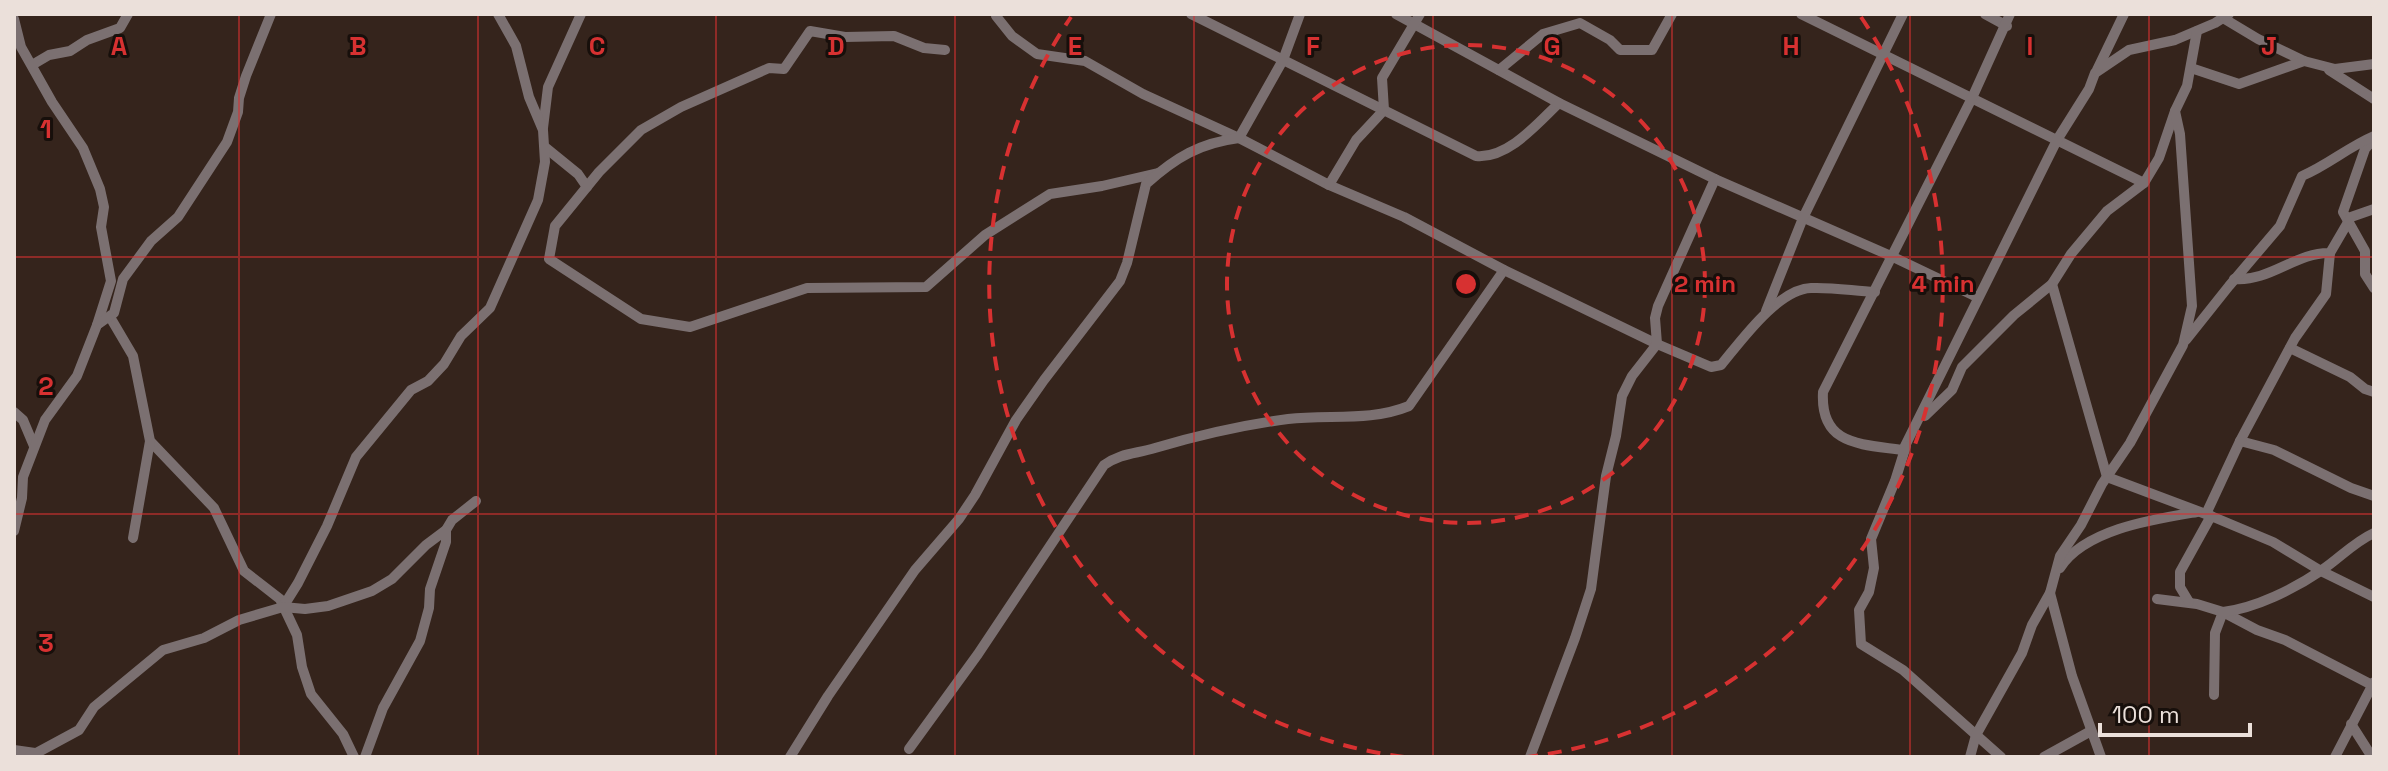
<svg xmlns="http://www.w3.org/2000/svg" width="2388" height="771" viewBox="0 0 2388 771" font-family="'Space Grotesk',sans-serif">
	<rect width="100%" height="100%" fill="#35241c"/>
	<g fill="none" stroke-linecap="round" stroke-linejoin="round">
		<!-- minor -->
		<g stroke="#7b7071" stroke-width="10">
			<path d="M1191 14 1476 156C1508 159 1538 123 1559 103"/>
			<path d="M1396 14 1559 103 1715 179 1891 256 1977 297"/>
			<path d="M1801 14 2144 183"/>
			<path d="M1985 14 2007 26"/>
			<path d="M2010 14 1972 98 1823 392C1820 446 1861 444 1903 450L2057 140 2089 89 2095 73 2129 50 2175 40 2215 23 2229 14"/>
			<path d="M996 16 1012 36 1037 54 1085 61 1143 94 1239 138 1329 185 1404 217 1504 270 1657 344 1711 367 1721 365C1741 341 1778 289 1811 288 1832 287 1854 291 1875 292"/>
			<path d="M2223 18 2258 39 2304 61"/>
			<path d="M14 19 21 47 52 102 83 148 100 189 104 207 101 227 111 281 97 325"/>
			<path d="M945 50 924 48 894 36 845 37 810 31 784 69 769 68 681 107 641 130 599 172 555 226 549 259 641 319 690 327 807 288 926 287 985 235 1050 194 1102 186 1158 173"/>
			<path d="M32 65 49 55 70 51 87 40 120 28 128 14"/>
			<path d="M2191 68 2239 84 2304 61 2335 69 2374 64"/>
			<path d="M1499 70 1543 34 1580 23 1610 40 1620 50H1652L1672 14"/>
			<path d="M2097 70 2124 14"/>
			<path d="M2329 70 2374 99"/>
			<path d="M543 128 548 87 581 14"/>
			<path d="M2374 139 2365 149 2343 212 2365 251V274L2374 288"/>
			<path d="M546 148 578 174 587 187"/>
			<path d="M1329 185 1356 140 1384 110 1382 78 1420 14"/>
			<path d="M2234 279C2270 282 2296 252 2330 253L2351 217 2374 209"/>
			<path d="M2052 284 2107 477 2211 516"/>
			<path d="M1766 311 1803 218 1903 14"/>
			<path d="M110 317 133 356 150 441 214 508 244 571 280 599 297 635 302 667 311 694 343 734 354 757"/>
			<path d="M2186 340 2229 286 2280 226 2302 176C2328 165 2348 147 2374 136"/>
			<path d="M2290 348 2350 377 2365 389 2374 392"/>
			<path d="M14 412 23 420 34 446"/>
			<path d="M1925 416 1952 390 1962 367 2014 315 2052 284 2071 254 2107 211 2144 183 2159 158 2175 111"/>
			<path d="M2240 441 2274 450 2351 488 2374 496"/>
			<path d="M1906 446 1895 481 1871 539 1874 568 1869 592 1859 610 1861 644 1903 670 2001 757"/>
			<path d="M2206 514 2240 441 2295 338 2326 294 2330 253"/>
			<path d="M14 531 22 498 23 477 45 420 77 376 97 325 114 313 123 279 151 241 178 217 227 142 238 112 239 98 246 76 271 14"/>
			<path d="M133 538 150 441"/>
			<path d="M2060 568C2085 529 2155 519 2197 512"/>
			<path d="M2050 593 2072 676 2101 757"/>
			<path d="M2157 599 2197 604 2223 612 2257 630 2285 640 2372 685"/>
			<path d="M2189 602 2180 587V572L2211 516 2273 542 2321 571 2374 597"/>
			<path d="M283 607 298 583 327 526 356 457 411 390 428 381 444 364 461 336 490 308 538 200 545 162 543 130 529 97 516 46 498 14"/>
			<path d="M2214 695 2215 633 2223 612C2256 608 2294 589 2322 570 2340 558 2354 542 2374 533"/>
			<path d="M2351 724 2372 757"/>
			<path d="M909 749 978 654 1104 465C1121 453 1135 454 1155 448 1199 435 1242 425 1288 419 1329 414 1370 422 1409 406L1504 270"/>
			<path d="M14 750 35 753"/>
			<path d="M29 757 79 730 94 707 163 650 204 638 239 620 283 607 305 609 328 606 372 591 392 579 426 545 446 530 452 520 476 501"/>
			<path d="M365 757 383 708 420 641 429 608 430 589 446 542V530"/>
			<path d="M790 757 828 696 915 570 959 519 975 495 1016 420 1044 380 1120 281 1127 263 1146 184C1176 157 1200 143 1239 138L1283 60 1300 14"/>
			<path d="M1530 757 1575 638 1591 589 1606 476 1616 436 1622 396 1632 376 1657 344 1655 318 1658 306 1715 179"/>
			<path d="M1970 757 1976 735 2022 653 2032 625 2050 593 2060 556 2081 525 2102 484 2130 443 2183 345 2192 306 2180 134 2175 111 2187 86 2197 31"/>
			<path d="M2044 757 2091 731"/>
			<path d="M2335 757 2374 682"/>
		</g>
	</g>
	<!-- grid -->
	<path fill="none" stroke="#d73131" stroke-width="2" stroke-opacity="0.55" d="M239 14V757M478 14V757M716 14V757M955 14V757M1194 14V757M1433 14V757M1672 14V757M1910 14V757M2149 14V757M14 257H2374M14 514H2374"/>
	<!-- distance rings -->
	<g fill="none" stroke="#d73131" stroke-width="4" stroke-dasharray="14 10">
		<circle cx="1466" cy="284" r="239"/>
		<path d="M1404 757A477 477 0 0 1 1071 17M1861 17A477 477 0 0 1 1528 757"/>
	</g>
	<g font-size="26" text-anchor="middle" font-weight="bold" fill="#d73131" stroke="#170f0b" stroke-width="6" stroke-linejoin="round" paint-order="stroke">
		<text x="119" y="55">A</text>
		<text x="358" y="55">B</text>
		<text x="597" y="55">C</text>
		<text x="836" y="55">D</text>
		<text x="1075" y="55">E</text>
		<text x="1313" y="55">F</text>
		<text x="1552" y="55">G</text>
		<text x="1791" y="55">H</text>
		<text x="2030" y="55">I</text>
		<text x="2269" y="55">J</text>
		<text x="46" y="138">1</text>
		<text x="46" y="395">2</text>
		<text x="46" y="652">3</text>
	</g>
	<circle cx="1466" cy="284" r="12" fill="#d73131" stroke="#170f0b" stroke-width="4"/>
	<g font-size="24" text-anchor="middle" font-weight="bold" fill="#d73131" stroke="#170f0b" stroke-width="6" stroke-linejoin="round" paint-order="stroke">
		<text x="1705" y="292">2 min</text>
		<text x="1943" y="292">4 min</text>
	</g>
	<!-- border -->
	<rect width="2388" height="771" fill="none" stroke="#ebe0da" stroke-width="32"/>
	<!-- scale -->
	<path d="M2100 723v12h150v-12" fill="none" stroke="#ebe0da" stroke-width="4"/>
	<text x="2112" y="723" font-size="24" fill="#ebe0da" stroke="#170f0b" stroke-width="6" paint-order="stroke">100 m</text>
</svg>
